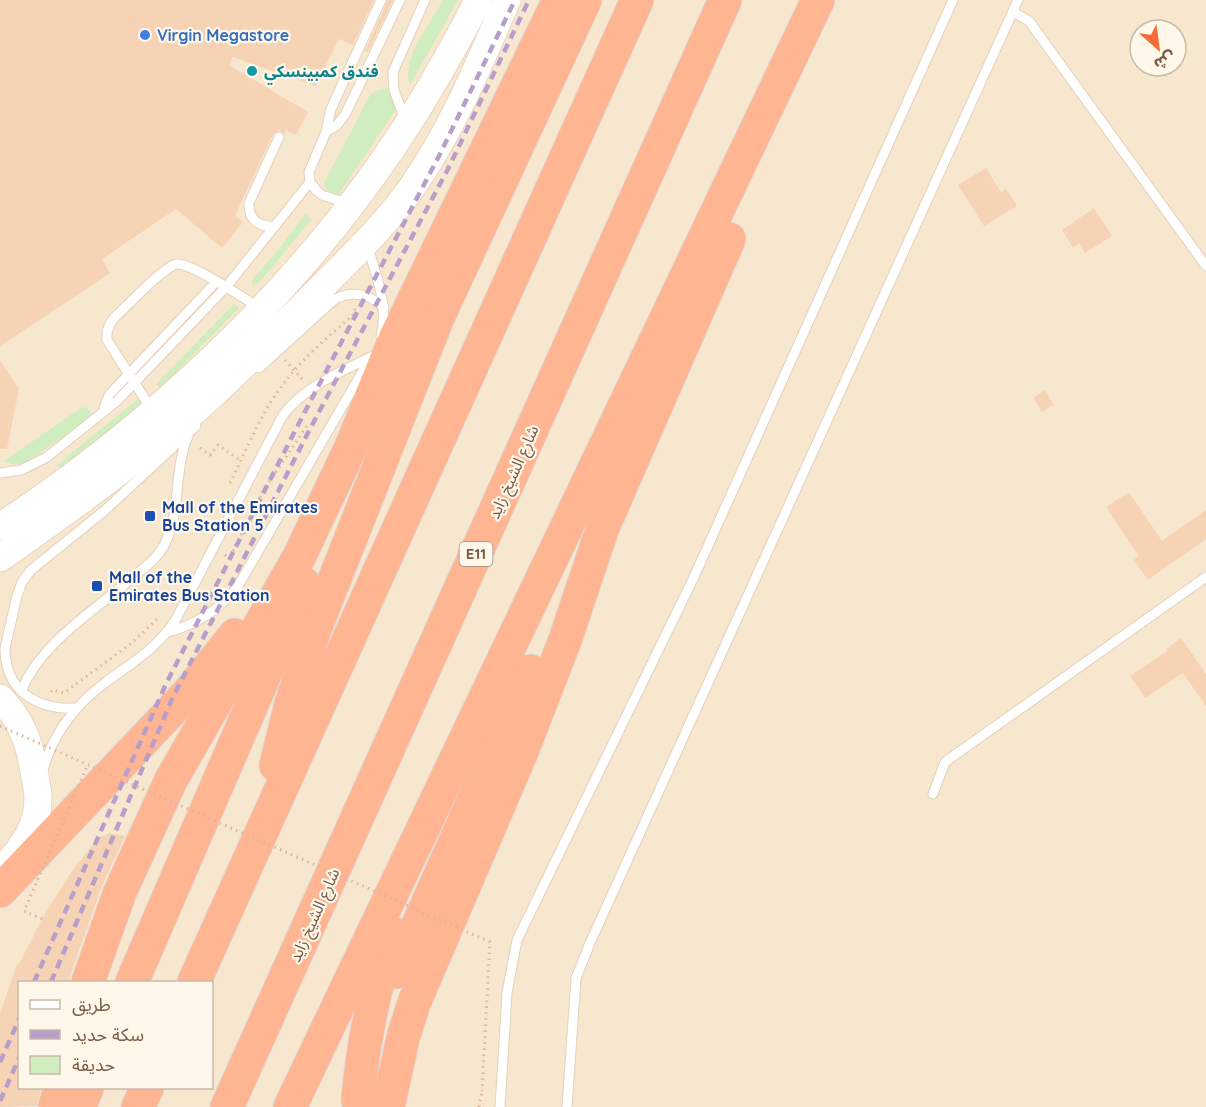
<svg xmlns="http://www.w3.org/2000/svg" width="1206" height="1107" viewBox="0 0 1206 1107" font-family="Quicksand,'Noto Sans Arabic',sans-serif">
	<rect width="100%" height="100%" fill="#fff5e1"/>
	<!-- residential -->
	<path fill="#f7e7cf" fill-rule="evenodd" d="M0 0H1206V1107H0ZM1140 30H1176V66H1140ZM20 982H212V1088H20Z"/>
	<!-- green -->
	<g fill="#cfedbe">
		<path d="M443 0H458L410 85C401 57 430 25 443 0Z"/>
		<path d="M386 88 393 89 396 109 338 195 328 191 324 185 325 181 369 97 373 92Z"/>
		<path d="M305 214 312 219 258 284 253 285 252 280 280 248Z"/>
		<path d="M234 304 239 308 160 388 156 384Z"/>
		<path d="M138 399 142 404 61 470 57 465Z"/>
		<path d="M85 407 91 412 87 420 24 464H11L4 461 81 408Z"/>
	</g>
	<!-- building -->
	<g fill="#f7d3b6">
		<path d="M0 0H374L353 45 339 39 315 86 233 57 229 65 308 112 296 135 286 130 285 134 279 130 273 134 235 216 243 222 222 248 176 209 102 259 110 273 0 346Z"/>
		<path d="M388 0H393L368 52 365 51Z"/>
		<path d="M986 168 1001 192 1006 189 1017 206 984 226 958 185Z"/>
		<path d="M1094 208 1112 236 1085 253 1079 243 1073 248 1062 230Z"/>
		<path d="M0 361 19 389 7 449H0Z"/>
		<path d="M1045 390 1054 405 1042 412 1033 398Z"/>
		<path d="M1129 492 1162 541 1206 510V539L1148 580 1134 560 1139 556 1106 507Z"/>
		<path d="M1181 638 1206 674V706L1183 673 1145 698 1130 676 1167 651 1166 649Z"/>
		<path d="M109 833 125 836 102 886 70 976V982H20V1088H41L37 1106 0 1107V1014L17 964H19L42 919 71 872 97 839Z"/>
	</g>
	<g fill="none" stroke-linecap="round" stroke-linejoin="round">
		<!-- lane casing -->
		<g stroke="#e4d1bc" stroke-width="11">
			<g id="lane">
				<path d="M1013 12 1029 21 1206 266"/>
				<path d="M405 120 394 90 393 72 425 0"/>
				<path d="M326 132 337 125 345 115 400 0"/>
				<path d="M349 204 322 195 316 190 310 182 309 172 326 132 331 109 381 0"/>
				<path d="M275 226C259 227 248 220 249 203L279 137"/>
				<path d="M368 247C376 276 389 306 381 336"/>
				<path d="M259 368 335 299C353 290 369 294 384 307"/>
				<path d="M152 410 107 340C106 331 108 325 114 318 125 308 164 266 177 264 192 263 243 298 258 307"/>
				<path d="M103 411 109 395 216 282"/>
				<path d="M0 473 21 470 47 457 117 401 226 287 310 182"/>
				<path d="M168 632C198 624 219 610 238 586L371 357"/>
				<path d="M21 691C41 644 88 615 126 583 137 573 151 564 160 552 183 519 172 473 188 436"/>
				<path d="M76 708C36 710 5 690 5 648L17 596 22 582 31 570 104 511 196 426"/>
				<path d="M43 770C53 733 75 705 106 682 133 662 155 650 175 621L283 415C306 386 338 373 371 357"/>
				<path d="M933 794 945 762 1206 577"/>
				<path d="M500 1107 507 993 517 940 694 577 953 0"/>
				<path d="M567 1107 576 978 590 943 1018 0"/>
			</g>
		</g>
		<!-- secondary casing -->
		<g stroke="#ebd4bb" stroke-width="29">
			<g id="secondary">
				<path d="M0 527C172 413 325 266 430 88 447 59 464 30 478 0"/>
				<path d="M0 558C66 512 131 465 192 413 232 378 269 340 306 303 343 265 383 229 413 186 453 128 479 64 507 0"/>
				<path d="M0 698C21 719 30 743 34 772 36 781 38 791 38 800 38 826 21 851 3 868"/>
			</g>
		</g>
		<!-- highway casing -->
		<g stroke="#dfd7d2" stroke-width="35">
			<g id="highway">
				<path d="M276 765 291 704 315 629 438 317 585 0"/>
				<path d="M0 891 189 692 235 635"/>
				<path d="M397 972 531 671"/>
				<path d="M88 982 120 892 171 780 299 557 351 447 395 339 559 0"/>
				<path d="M132 982 304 584"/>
				<path d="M194 982 637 0"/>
				<path d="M358 1100C363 1042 374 988 392 933"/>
				<path d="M55 1107 60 1088"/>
				<path d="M79 1107 87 1088"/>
				<path d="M138 1107 147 1088"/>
				<path d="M227 1107 725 0"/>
				<path d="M290 1107 818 0"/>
				<path d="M388 1107 403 1038 414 1003 522 751 565 640 603 527 729 239"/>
			</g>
		</g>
		<!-- path -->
		<g stroke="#dcb699" stroke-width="3" stroke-dasharray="1.5 4.5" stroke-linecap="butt">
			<path d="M285 360 303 380"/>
			<path d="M200 448 210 455 218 445 241 461"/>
			<path d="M230 483C247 449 261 412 285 382 304 356 331 335 354 314L355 309"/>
			<path d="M225 555 230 557 265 488 309 423"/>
			<path d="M51 692 52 690 64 693 133 642 157 619"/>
			<path d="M479 1107 482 1091"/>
		</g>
		<!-- lane -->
		<use href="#lane" stroke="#fff" stroke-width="9"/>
		<!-- secondary -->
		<use href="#secondary" stroke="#fff" stroke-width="27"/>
		<!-- highway -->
		<use href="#highway" stroke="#ffb492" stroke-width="33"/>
		<!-- rail -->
		<g stroke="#b89fc9" stroke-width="4.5" stroke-dasharray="9 6" stroke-linecap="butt">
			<path d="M34 982 166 684 298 425 439 156 515 0"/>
			<path d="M51 982 173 697 311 427 448 169 529 0"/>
			<path d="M0 1062 20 1017"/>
			<path d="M0 1101 20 1056"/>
		</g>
		<!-- path-bridge -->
		<g stroke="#dcb699" stroke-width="3" stroke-dasharray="1.5 4.5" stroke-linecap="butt">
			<path d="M0 726 490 942 482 1091"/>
			<path d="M42 919 24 911 88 764"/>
		</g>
	</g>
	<!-- markers -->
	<circle fill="#3f7fe0" stroke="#fff8ea" stroke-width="2" cx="145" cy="35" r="6"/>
	<circle fill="#0f9aa8" stroke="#fff8ea" stroke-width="2" cx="252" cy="71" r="6"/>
	<g fill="#1a4fb4" stroke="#fff8ea" stroke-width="2">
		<rect x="144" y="510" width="12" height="12" rx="3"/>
		<rect x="91" y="580" width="12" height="12" rx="3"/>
	</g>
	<g text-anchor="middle" stroke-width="4.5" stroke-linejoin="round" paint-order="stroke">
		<!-- shield labels -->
		<rect fill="#fff8ea" stroke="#a08976" stroke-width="1.5" x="459.5" y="542" width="33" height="24" rx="4.5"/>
		<g font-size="15" font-weight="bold" fill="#785a45">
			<text x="476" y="559">E11</text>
		</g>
		<!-- shop labels -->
		<g font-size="16" font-weight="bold" fill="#366cbe" stroke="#fff8ea" text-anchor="start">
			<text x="157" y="41">Virgin Megastore</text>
		</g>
		<!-- culture labels -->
		<g font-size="16" font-weight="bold" fill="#0d838f" stroke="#fff8ea" text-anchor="start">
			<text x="264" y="77">فندق كمبينسكي</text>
		</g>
		<!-- street labels -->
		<g font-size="16" fill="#785a45" stroke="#fff8ea">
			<text transform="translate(513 472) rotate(-66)" y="6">شارع الشيخ زايد</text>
			<text transform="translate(314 915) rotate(-66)" y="6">شارع الشيخ زايد</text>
		</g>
		<!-- transit labels -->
		<g font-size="16" font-weight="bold" fill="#164399" stroke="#fff8ea" text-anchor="start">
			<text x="162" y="513">Mall of the Emirates<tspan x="162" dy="18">Bus Station 5</tspan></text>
			<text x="109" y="583">Mall of the<tspan x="109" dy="18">Emirates Bus Station</tspan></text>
		</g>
	</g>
	<!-- legend -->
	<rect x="18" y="981" width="195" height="108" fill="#fff8ea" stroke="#c9b9a8" stroke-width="1.5"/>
	<rect x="30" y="1000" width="30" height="9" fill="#ffffff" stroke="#c9b9a8" stroke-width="1.5"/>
	<text x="72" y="1011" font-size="18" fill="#785a45">طريق</text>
	<rect x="30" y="1030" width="30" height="9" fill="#b89fc9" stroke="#c9b9a8" stroke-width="1.5"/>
	<text x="72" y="1041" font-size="18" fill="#785a45">سكة حديد</text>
	<rect x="30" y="1056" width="30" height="18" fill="#cfedbe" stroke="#c9b9a8" stroke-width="1.5"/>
	<text x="72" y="1071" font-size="18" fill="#785a45">حديقة</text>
	<!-- north arrow -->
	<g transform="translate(1158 48) rotate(152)"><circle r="28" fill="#fff8ea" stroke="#c9b9a8" stroke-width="1.5"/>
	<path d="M0-4.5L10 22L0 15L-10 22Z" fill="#f56d39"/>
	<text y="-9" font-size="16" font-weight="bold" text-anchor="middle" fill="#785a45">ش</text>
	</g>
</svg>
